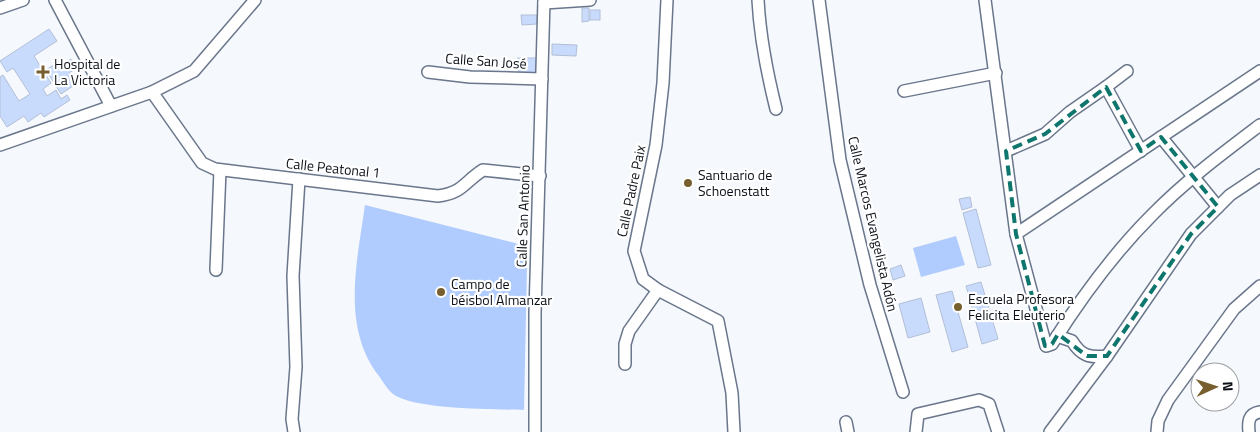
<svg xmlns="http://www.w3.org/2000/svg" width="1260" height="432" viewBox="0 0 1260 432" font-family="'Titillium Web',sans-serif">
	<rect width="100%" height="100%" fill="#f5f8fc"/>
	<!-- green -->
	<g fill="#b0cbfd">
		<path d="M365 205 515 243 522 247 527 265 524 410C496 409 414 410 393 394 388 390 383 382 379 376 341 327 357 262 365 205Z"/>
		<path d="M956 236 965 265 921 277 913 248Z"/>
	</g>
	<!-- building -->
	<g fill="#c8dbfd" stroke="#b2bfd7">
		<path d="M582 8H589V21L582 22Z"/>
		<rect x="590" y="10" width="10" height="10"/>
		<path d="M521 15H537V24L522 25Z"/>
		<path d="M49 29 57 41 34 56 51 83 43 89 47 96 56 90 61 99 67 95 70 100 44 117 41 113 28 122 24 116 7 127 0 116V77L3 75 19 101 30 94 13 68 7 72 0 61Z"/>
		<path d="M552 44 577 45 576 56 552 55Z"/>
		<rect x="518" y="58" width="20" height="16"/>
		<path d="M71 59 77 68 69 73 76 84 61 94 46 70 61 60 63 64Z"/>
		<path d="M970 197 972 207 962 210 959 199Z"/>
		<path d="M976 209 991 265 978 268 963 213Z"/>
		<path d="M901 265 905 276 893 280 890 269Z"/>
		<path d="M981 282 998 339 982 344 966 286Z"/>
		<path d="M952 291 968 347 952 352 936 295Z"/>
		<path d="M921 298 930 332 908 338 899 304Z"/>
	</g>
	<g fill="none" stroke-linecap="round" stroke-linejoin="round">
		<!-- minor casing -->
		<g stroke="#6a768b" stroke-width="14">
			<g id="minor">
				<path d="M55 0 111 106"/>
				<path d="M667 0 663 83 656 145 634 251 643 279 658 290 718 321 732 393 734 432"/>
				<path d="M758 0C760 38 767 73 776 109"/>
				<path d="M819 0 840 160 870 285 903 392"/>
				<path d="M985 0 1016 234 1046 346 1052 344C1081 298 1114 253 1152 215 1184 182 1223 153 1260 125"/>
				<path d="M544 3 590 0"/>
				<path d="M0 8 23 0"/>
				<path d="M1127 71 1106 87 1141 151"/>
				<path d="M428 72 470 77 542 79"/>
				<path d="M904 91 996 73"/>
				<path d="M152 92 202 163 215 169 438 196C463 193 464 182 483 170L540 176"/>
				<path d="M1161 137 1218 207"/>
				<path d="M0 145 152 92 194 71 255 0"/>
				<path d="M1006 151 1045 134 1070 112 1106 87"/>
				<path d="M1016 234 1260 71"/>
				<path d="M216 270 220 170"/>
				<path d="M1057 336 1072 341C1081 356 1090 358 1107 356"/>
				<path d="M625 364V344L629 331 658 290"/>
				<path d="M846 422 848 432"/>
				<path d="M294 432 292 419 296 367 293 276 299 179"/>
				<path d="M535 432V313L544 0"/>
				<path d="M916 432 918 414 979 400 989 404 998 432"/>
				<path d="M1050 432 1107 356 1191 234 1230 195 1260 175"/>
				<path d="M1157 432 1158 421 1168 400 1234 309 1260 286"/>
				<path d="M1249 432C1248 422 1248 414 1260 412"/>
			</g>
		</g>
		<!-- minor -->
		<use href="#minor" stroke="#fff" stroke-width="11"/>
	</g>
	<!-- marked area -->
	<path fill="none" stroke="#0f766e" stroke-width="4" stroke-dasharray="10 6" stroke-linejoin="round" d="M1106 87 1141 151 1161 137 1218 207 1191 234 1107 356H1087L1058 334 1052 344 1045 346 1016 234 1006 151 1045 134Z"/>
	<!-- markers -->
	<g fill="#785f30" stroke="#fff" stroke-width="2">
		<path d="M40.5 64.5h5v5h5v5h-5v5h-5v-5h-5v-5h5z"/>
		<circle cx="688" cy="183" r="5"/>
		<circle cx="441" cy="292" r="5"/>
		<circle cx="958" cy="307" r="5"/>
	</g>
	<g text-anchor="middle" stroke-width="4.5" stroke-linejoin="round" paint-order="stroke">
		<!-- street labels -->
		<g font-size="14" fill="#0b0f17" stroke="#fff">
			<text transform="translate(486 61) rotate(4)" y="5">Calle San José</text>
			<text transform="translate(333 168) rotate(6)" y="5">Calle Peatonal 1</text>
			<text transform="translate(631 191) rotate(-78)" y="5">Calle Padre Paix</text>
			<text transform="translate(523 216) rotate(-88)" y="5">Calle San Antonio</text>
			<text transform="translate(873 224) rotate(77)" y="5">Calle Marcos Evangelista Adón</text>
		</g>
		<!-- poi labels -->
		<g font-size="14" fill="#0b0f17" stroke="#fff" text-anchor="start">
			<text x="54" y="69">Hospital de<tspan x="54" dy="16">La Victoria</tspan></text>
			<text x="698" y="180">Santuario de<tspan x="698" dy="16">Schoenstatt</tspan></text>
			<text x="451" y="289">Campo de<tspan x="451" dy="16">béisbol Almanzar</tspan></text>
			<text x="968" y="304">Escuela Profesora<tspan x="968" dy="16">Felicita Eleuterio</tspan></text>
		</g>
	</g>
	<!-- north arrow -->
	<g transform="translate(1215 387) rotate(87)"><circle r="24" fill="#ffffff" stroke="#9d9fa2"/>
	<path d="M0-4L9 19L0 12L-9 19Z" fill="#785f30"/>
	<text y="-8" font-size="14" font-weight="bold" text-anchor="middle" fill="#0b0f17">N</text>
	</g>
</svg>
